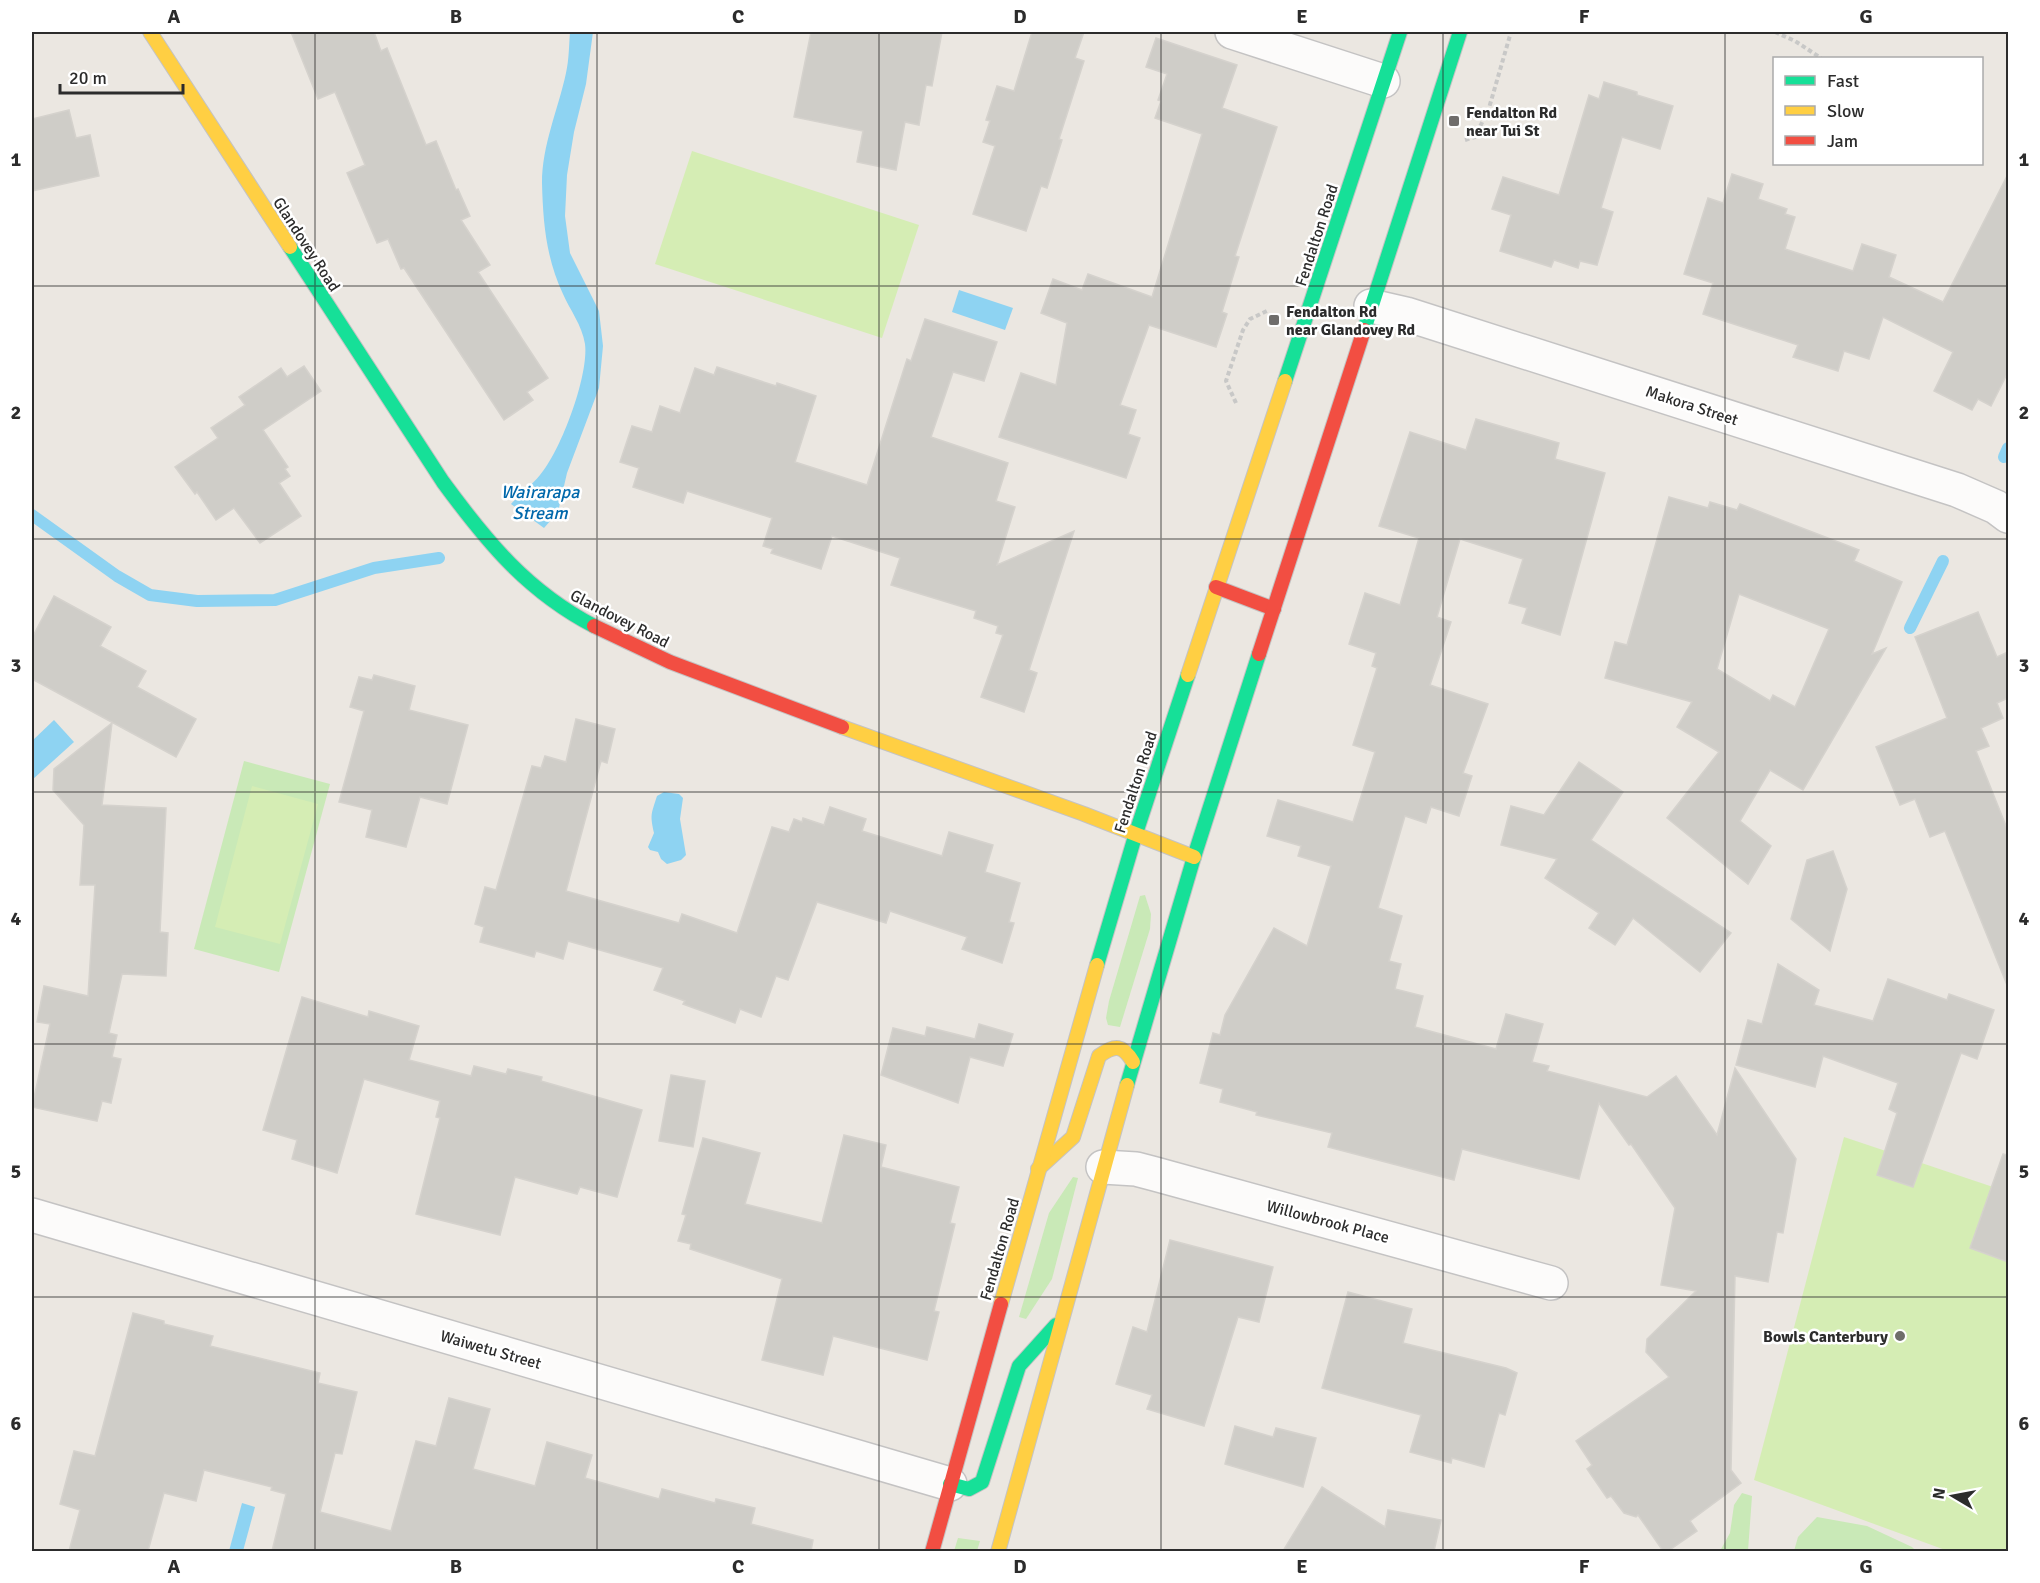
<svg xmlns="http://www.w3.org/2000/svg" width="2040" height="1583" viewBox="0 0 2040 1583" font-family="Signika,sans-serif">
	<rect width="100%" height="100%" fill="#ebe7e1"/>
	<!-- green -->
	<g fill="#c9e9b7">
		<path d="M244 761 330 784 279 972 194 949Z"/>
		<path d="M1145 895 1151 914 1150 929 1120 1027 1108 1025 1106 1018 1109 1001 1140 896Z"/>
		<path d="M1073 1177 1078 1178 1052 1279 1026 1319 1019 1317 1049 1213Z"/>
		<path d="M1742 1493 1752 1496 1748 1551H1720L1730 1533 1734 1505Z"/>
		<path d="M1817 1517 1867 1526 1912 1547 1916 1551H1794L1798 1537Z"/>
		<path d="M958 1538 980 1541 977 1551H954Z"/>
	</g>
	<!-- pitch -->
	<g fill="#d5edb4">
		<path d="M692 151 919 225 882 338 655 264Z"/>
		<path d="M252 786 318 804 280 944 215 927Z"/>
		<path d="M1844 1137 2008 1192V1551H1948L1754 1480Z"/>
	</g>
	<!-- water -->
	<g fill="#8ed3f2">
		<path d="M570 32H593L586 84 574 132 567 175 565 216 570 253 599 311 603 346 599 388 567 473 558 512 544 528 511 504C520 494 532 485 540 475 561 451 589 375 585 344 582 325 570 310 563 294 546 258 543 222 542 183 542 145 558 110 566 73 569 60 569 45 570 32Z"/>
		<path d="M959 290 1013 308 1005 330 952 312Z"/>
		<path d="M54 720 74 742 32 780V741Z"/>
		<path d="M664 792 679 794 683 798 680 819 686 855 681 860 667 864 661 859 658 852 650 850 648 847 654 833C650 814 651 815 657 796Z"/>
		<path d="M242 1503 255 1507 243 1551H229Z"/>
	</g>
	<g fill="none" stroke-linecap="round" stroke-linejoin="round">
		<!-- stream -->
		<g stroke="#8ed3f2" stroke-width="12">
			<path d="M2004 457 2008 448"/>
			<path d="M32 515 117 576 150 595 197 601 275 600 374 568 439 558"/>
			<path d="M1910 628 1943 561"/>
		</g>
	</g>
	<!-- building -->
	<g fill="#cfcdc8" stroke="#d5d2cd" stroke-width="1.5" fill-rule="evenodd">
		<path d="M291 32H374L381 51 387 48 426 145 436 141 456 190 458 189 470 216 461 220 490 265 478 272 548 378 527 392 533 400 504 420 404 268 401 269 388 239 377 243 347 173 365 165 335 92 318 99Z"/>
		<path d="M811 32H942L932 86 926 85 919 125 905 122 896 170 857 162 863 131 794 117Z"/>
		<path d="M1032 32H1084L1075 58 1084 61 1059 139 1062 140 1047 188 1041 186 1026 231 973 214 995 146 983 142 990 121 986 120 997 86 1014 91Z"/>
		<path d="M1156 38 1237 65 1222 108 1277 127 1235 256 1239 257 1222 312 1227 314 1216 347 1149 325 1120 405 1136 410 1128 434 1140 438 1126 478 999 437 1021 373 1056 385 1067 323 1041 313 1053 279 1082 290 1088 274 1152 297 1202 134 1155 118 1161 101 1158 100 1167 74 1146 67Z"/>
		<path d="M1604 82 1637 92V95L1673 106 1660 149 1622 137 1601 208 1613 212 1597 265 1580 261 1578 268 1554 260 1551 267 1500 251 1511 215 1492 209 1503 177 1559 195 1589 95 1599 99Z"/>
		<path d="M69 110 76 138 90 135 99 176 32 191V119Z"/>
		<path d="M1732 174 1763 184 1758 199 1787 209 1785 214 1795 217 1785 249 1853 271 1862 244 1896 255 1889 277 1943 302 2008 174V372L1991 406 1978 399 1972 410 1934 391 1953 352 1883 317 1869 359 1844 351 1838 371 1793 357 1798 345 1703 314 1713 283 1684 274 1708 198 1723 203Z"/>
		<path d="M925 319 997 342 984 381 953 372 931 437 1008 463 996 501 1015 507 997 565 1074 531 1029 670 1037 673 1024 712 981 697 1003 635 996 633 998 626 974 618 976 611 891 585 900 558 832 536 821 569 771 553 773 549 763 546 772 518 687 491 683 503 633 487 639 468 620 462 632 426 652 432 660 406 680 413 695 368 714 375 717 367 776 386 777 383 816 396 795 462 867 485 907 359 911 361Z"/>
		<path d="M304 366 321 391 263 430 288 467 285 469 290 476 279 483 301 516 260 543 234 508 216 520 197 492 195 494 175 467 218 438 211 428 245 405 239 397 281 368 287 377Z"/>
		<path d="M1476 419 1559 443 1555 459 1605 473 1560 635 1522 623 1527 608 1509 603 1523 559 1460 539 1437 617 1451 622 1430 685 1488 704 1463 773 1472 776 1459 816 1431 807 1426 823 1405 816 1378 908 1402 916 1389 961 1401 964 1395 989 1423 996 1415 1027 1496 1049 1506 1014 1543 1024 1532 1062 1549 1066 1547 1071 1647 1097 1676 1076 1717 1135 1735 1068 1796 1159 1783 1233 1777 1232 1768 1282 1735 1276 1731 1470 1741 1483 1690 1521 1697 1531 1668 1551H1663L1638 1515 1636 1517 1624 1513 1611 1496 1607 1498 1587 1469 1592 1465 1576 1441 1669 1377 1646 1352 1647 1339 1696 1291 1661 1285 1675 1208 1631 1144 1629 1145 1599 1103 1579 1179 1462 1149 1454 1180 1328 1147 1332 1133 1256 1115 1257 1112 1220 1102 1223 1089 1200 1083 1213 1033 1220 1035 1225 1015 1274 928 1307 946 1331 866 1298 856 1301 846 1267 836 1278 800 1353 822 1375 752 1353 745 1377 668 1372 666 1376 653 1349 644 1365 593 1400 605 1419 538 1379 526 1410 432 1466 450Z"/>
		<path d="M1669 497 1708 508 1710 502 1737 510 1740 504 1859 550 1854 561 1902 582 1872 654 1886 648 1803 790 1770 770 1740 821 1771 846 1748 884 1667 818 1719 752 1677 727 1692 702 1605 678 1615 642 1627 645ZM1739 594 1829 629 1795 707 1773 695 1770 701 1717 669Z"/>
		<path d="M54 596 111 627 100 646 146 671 137 687 196 719 176 757 32 679V638Z"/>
		<path d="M1978 612 1997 657 2008 652V698L1997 703 2003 718 1981 728 1989 746 1976 751 2008 831 2007 985 1945 831 1930 837 1915 799 1900 805 1876 747 1947 718 1915 637Z"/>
		<path d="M374 675 415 686 409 710 468 725 447 804 420 797 406 847 366 837 372 810 339 802 364 711 350 707 359 677 372 680Z"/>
		<path d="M576 719 615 729 607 763 601 761 566 891 679 923 682 914 737 933 772 827 789 832 794 819 802 822 803 818 824 825 830 807 866 819 862 831 942 856 949 832 993 845 985 872 1020 883 1009 922 1014 923 1002 963 962 949 967 937 890 911 886 923 817 902 788 980 776 976 761 1017 740 1009 735 1023 683 1004 685 1001 654 990 663 968 568 941 563 959 536 951 534 957 480 942 484 927 475 924 485 887 496 890 532 766 541 768 545 756 566 762Z"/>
		<path d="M112 723 102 805 166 808 160 932 168 933 166 976 122 974 109 1033 117 1035 112 1057 121 1059 111 1103 102 1101 97 1121 32 1107 50 1024 37 1022 44 986 88 996 95 885H80L84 825 53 790 54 769Z"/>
		<path d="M1579 762 1623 792 1591 840 1731 933 1700 972 1633 918 1615 945 1589 928 1599 913 1545 878 1557 859 1501 845 1511 806 1544 815Z"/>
		<path d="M1833 851 1847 889 1830 951 1791 919 1807 860Z"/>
		<path d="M1778 964 1819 990 1814 1005 1873 1021 1888 979 1947 1000 1949 994 1994 1010 1977 1059 1961 1053 1913 1187 1877 1175 1897 1113 1889 1109 1898 1083 1823 1056 1815 1087 1736 1065 1748 1020 1762 1024Z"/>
		<path d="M302 997 368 1017 369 1011 419 1026 409 1060 471 1076 474 1066 506 1074 508 1069 542 1077 541 1081 642 1110 617 1197 580 1187 577 1194 515 1177 500 1235 416 1214 440 1118 436 1117 440 1101 364 1079 337 1173 292 1159 297 1140 263 1130Z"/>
		<path d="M979 1024 1013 1034 1003 1066 970 1057 958 1103 881 1075 893 1028 925 1036 927 1027 975 1039Z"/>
		<path d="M671 1075 705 1081 693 1147 659 1141Z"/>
		<path d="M844 1135 886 1145 881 1167 959 1187 950 1223 955 1224 934 1311 939 1312 927 1360 833 1336 823 1375 762 1360 782 1279 690 1249 691 1244 678 1241 686 1215 682 1214 703 1138 760 1153 745 1204 822 1223Z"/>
		<path d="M2003 1154 2008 1155V1262L1970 1248Z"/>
		<path d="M1170 1240 1273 1267 1259 1322 1238 1317 1204 1426 1147 1409 1152 1395 1116 1384 1133 1327 1147 1332Z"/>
		<path d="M1348 1292 1412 1309 1403 1343 1506 1368 1517 1373 1505 1415 1499 1413 1484 1467 1452 1458 1451 1463 1410 1452 1421 1415 1322 1388Z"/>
		<path d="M133 1313 164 1321V1324L213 1336 210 1346 320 1373 318 1383 357 1392 342 1454 335 1453 320 1512 391 1531 416 1441 436 1446 449 1398 490 1409 473 1469 535 1486 547 1442 592 1455 585 1478 659 1499 662 1489 715 1503 716 1499 755 1508 751 1524 813 1540 811 1551H272L286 1494 271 1490 272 1487 204 1470 196 1501 164 1493 148 1551H69L80 1510 60 1504 74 1451 95 1456Z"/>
		<path d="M1235 1426 1273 1437 1276 1428 1316 1438 1303 1487 1225 1464Z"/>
		<path d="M1322 1487 1385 1527 1388 1510 1441 1520 1434 1551H1283Z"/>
	</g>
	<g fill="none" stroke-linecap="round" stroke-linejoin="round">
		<!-- street casing -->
		<g stroke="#c4c3c3" stroke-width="36">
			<g id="street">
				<path d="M1232 32 1383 81"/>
				<path d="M1371 306 1406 314 1957 490 1996 507 2008 516"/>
				<path d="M1103 1167 1136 1169 1155 1174 1551 1283"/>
				<path d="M32 1215 950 1484"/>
			</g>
		</g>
		<!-- fast casing -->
		<g stroke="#c4c3c3" stroke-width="16">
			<g id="fast">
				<path d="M290 247 443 482C487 542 527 591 594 626"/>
				<path d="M1364 330 1460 32"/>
				<path d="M1285 381 1400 32"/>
				<path d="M1097 965 1136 833 1188 675"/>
				<path d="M1127 1085 1194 857 1259 654"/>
				<path d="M950 1484 969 1489 982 1482 1019 1366 1056 1325"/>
			</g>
		</g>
		<!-- slow casing -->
		<g stroke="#c4c3c3" stroke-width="16">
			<g id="slow">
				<path d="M150 32 290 247"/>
				<path d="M1188 675 1285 381"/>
				<path d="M842 727 1084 814 1194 857"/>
				<path d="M1038 1169 1073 1137 1099 1056C1115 1044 1123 1045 1133 1062"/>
				<path d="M1001 1304 1097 965"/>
				<path d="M998 1552 1127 1085"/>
			</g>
		</g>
		<!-- jam casing -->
		<g stroke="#c4c3c3" stroke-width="16">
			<g id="jam">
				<path d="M1216 587 1274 609"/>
				<path d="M594 626 670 662 842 727"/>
				<path d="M1259 654 1364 330"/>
				<path d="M932 1552 1001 1304"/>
			</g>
		</g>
		<!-- path -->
		<g stroke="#c8c8c7" stroke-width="4" stroke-dasharray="4.5 3" stroke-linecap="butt">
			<path d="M1775 32 1795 41 1821 58"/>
			<path d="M1465 140 1475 137 1489 108 1511 32"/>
			<path d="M1236 403 1226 381 1243 330 1250 319 1269 310"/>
		</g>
		<!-- street -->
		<use href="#street" stroke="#fcfbfa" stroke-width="33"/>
		<!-- fast -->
		<use href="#fast" stroke="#16e098" stroke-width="14"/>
		<!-- slow -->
		<use href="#slow" stroke="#ffcf43" stroke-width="14"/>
		<!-- jam -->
		<use href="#jam" stroke="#f24e42" stroke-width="14"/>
	</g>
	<!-- grid -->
	<path fill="none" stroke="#2c2c2c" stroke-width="1.5" stroke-opacity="0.55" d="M315 32V1552M597 32V1552M879 32V1552M1161 32V1552M1443 32V1552M1725 32V1552M32 286H2008M32 539H2008M32 792H2008M32 1044H2008M32 1297H2008"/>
	<!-- markers -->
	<g fill="#6f6d6b" stroke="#fff" stroke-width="2">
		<rect x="1448" y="115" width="12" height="12" rx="3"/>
		<rect x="1268" y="314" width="12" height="12" rx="3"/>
		<circle cx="1900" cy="1336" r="6"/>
	</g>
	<g text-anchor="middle" stroke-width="5" stroke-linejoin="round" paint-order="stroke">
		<!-- poi labels -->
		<g font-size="16" font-weight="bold" fill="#2c2c2c" stroke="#fff" text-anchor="start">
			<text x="1466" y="118">Fendalton Rd<tspan x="1466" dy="18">near Tui St</tspan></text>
			<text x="1286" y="317">Fendalton Rd<tspan x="1286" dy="18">near Glandovey Rd</tspan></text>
			<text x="1888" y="1342" text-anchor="end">Bowls Canterbury</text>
		</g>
		<!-- street labels -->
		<g font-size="16" fill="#2c2c2c" stroke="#fff">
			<text transform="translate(1316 235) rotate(-72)" y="6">Fendalton Road</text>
			<text transform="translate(307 244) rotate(57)" y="6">Glandovey Road</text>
			<text transform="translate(1692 405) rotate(18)" y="6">Makora Street</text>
			<text transform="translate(620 618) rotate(27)" y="6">Glandovey Road</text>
			<text transform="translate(1135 782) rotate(-72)" y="6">Fendalton Road</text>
			<text transform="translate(1328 1221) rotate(15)" y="6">Willowbrook Place</text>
			<text transform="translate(999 1249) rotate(-74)" y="6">Fendalton Road</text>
			<text transform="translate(491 1349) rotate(16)" y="6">Waiwetu Street</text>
		</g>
		<!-- water labels -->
		<g font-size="18" font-style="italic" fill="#0068ab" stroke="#fff">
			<text x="540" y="498">Wairarapa<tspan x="540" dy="21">Stream</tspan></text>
		</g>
	</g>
	<!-- border -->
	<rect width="2040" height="1583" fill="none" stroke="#ffffff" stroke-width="66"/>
	<!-- legend -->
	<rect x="1773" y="57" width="210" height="108" fill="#ffffff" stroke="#ababab" stroke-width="1.5"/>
	<rect x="1785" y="76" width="30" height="9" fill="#16e098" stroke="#ababab" stroke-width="1.5"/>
	<text x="1827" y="87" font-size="18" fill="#2c2c2c">Fast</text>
	<rect x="1785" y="106" width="30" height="9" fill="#ffcf43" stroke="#ababab" stroke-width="1.5"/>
	<text x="1827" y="117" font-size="18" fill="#2c2c2c">Slow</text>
	<rect x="1785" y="136" width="30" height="9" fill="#f24e42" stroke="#ababab" stroke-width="1.5"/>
	<text x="1827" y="147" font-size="18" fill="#2c2c2c">Jam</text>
	<!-- north arrow -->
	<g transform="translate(1953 1496) rotate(280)" stroke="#ffffff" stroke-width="4.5" paint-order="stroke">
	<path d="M0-4.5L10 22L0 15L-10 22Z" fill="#2c2c2c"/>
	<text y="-9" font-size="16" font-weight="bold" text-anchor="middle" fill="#2c2c2c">N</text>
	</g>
	<!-- scale -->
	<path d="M60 84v9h123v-9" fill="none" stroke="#2c2c2c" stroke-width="3"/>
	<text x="69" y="84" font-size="18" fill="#2c2c2c" stroke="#ffffff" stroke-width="4.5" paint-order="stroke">20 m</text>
	<rect x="33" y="33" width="1974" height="1517" fill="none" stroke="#2c2c2c" stroke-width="2"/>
	<g font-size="20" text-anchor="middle" font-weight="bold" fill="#2c2c2c">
		<text x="174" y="23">A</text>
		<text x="456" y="23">B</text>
		<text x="738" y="23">C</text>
		<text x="1020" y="23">D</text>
		<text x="1302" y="23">E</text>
		<text x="1584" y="23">F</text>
		<text x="1866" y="23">G</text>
		<text x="16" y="166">1</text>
		<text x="2024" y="166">1</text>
		<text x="16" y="419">2</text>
		<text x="2024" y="419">2</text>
		<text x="16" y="672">3</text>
		<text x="2024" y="672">3</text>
		<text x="16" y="925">4</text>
		<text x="2024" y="925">4</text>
		<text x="16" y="1178">5</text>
		<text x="2024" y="1178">5</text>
		<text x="16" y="1430">6</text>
		<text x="2024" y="1430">6</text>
		<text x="174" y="1573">A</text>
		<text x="456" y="1573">B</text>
		<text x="738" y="1573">C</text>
		<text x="1020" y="1573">D</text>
		<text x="1302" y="1573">E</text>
		<text x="1584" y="1573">F</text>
		<text x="1866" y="1573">G</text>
	</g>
</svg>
